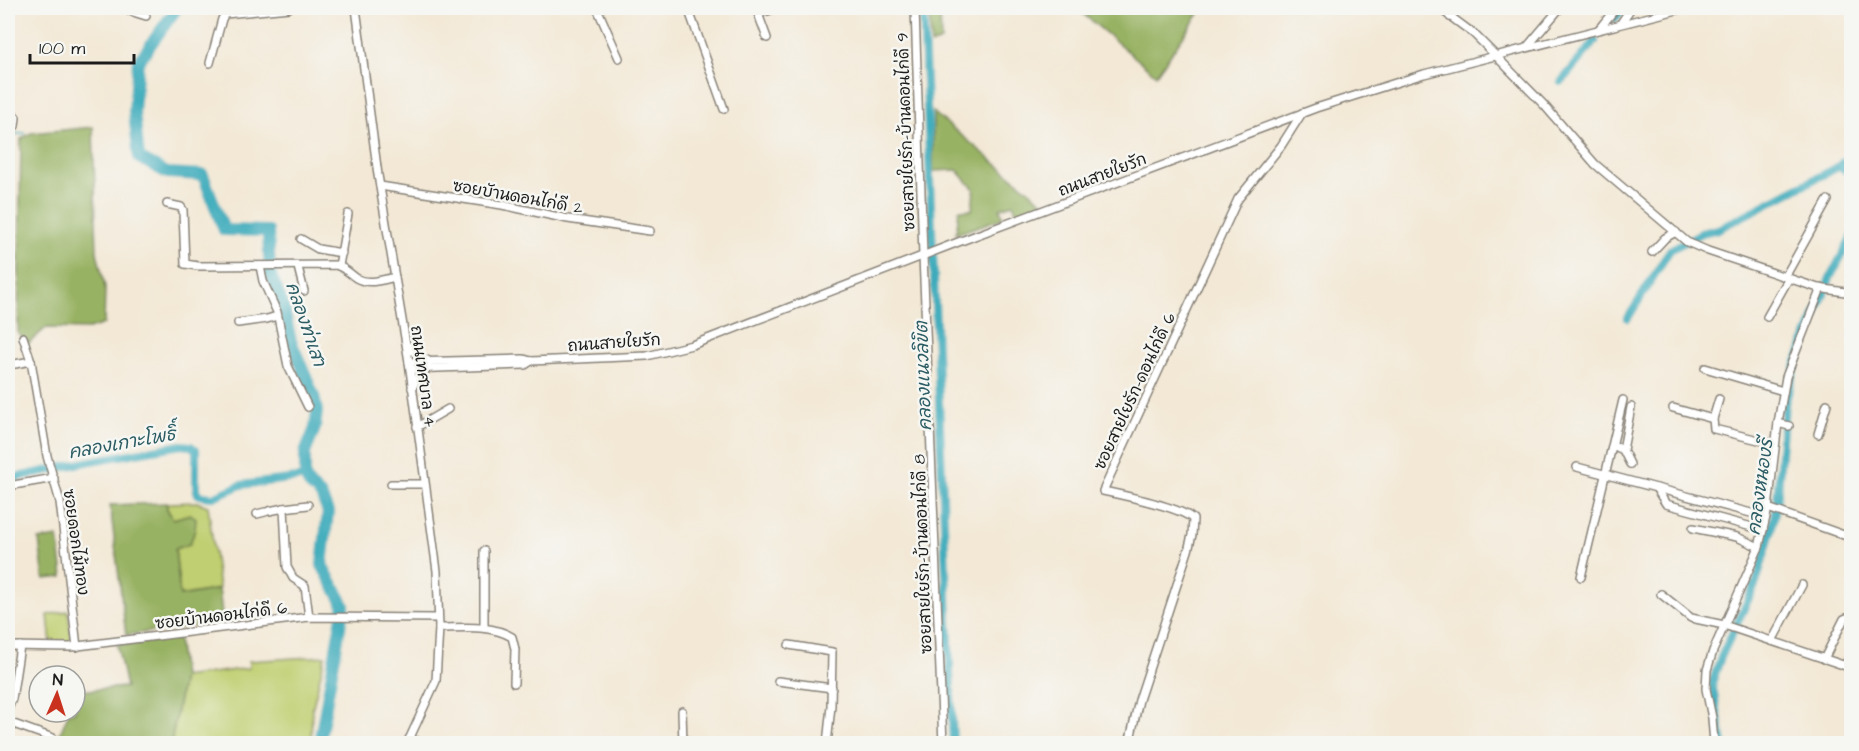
<svg xmlns="http://www.w3.org/2000/svg" width="1859" height="751" viewBox="0 0 1859 751" font-family="'Architects Daughter','Playpen Sans Thai',sans-serif">
	<rect width="100%" height="100%" fill="#f6f6f2"/>
	<filter id="ink" filterUnits="userSpaceOnUse"><feTurbulence type="fractalNoise" baseFrequency=".0167" numOctaves="2"/><feDisplacementMap in="SourceGraphic" scale="12" xChannelSelector="R" yChannelSelector="G"/><feConvolveMatrix kernelMatrix="1 2 1 2 8 2 1 2 1" color-interpolation-filters="sRGB"/></filter>
	<filter id="wash" filterUnits="userSpaceOnUse"><feTurbulence type="fractalNoise" baseFrequency=".008" numOctaves="4" result="noise"/><feDisplacementMap in="SourceGraphic" scale="24" xChannelSelector="R" yChannelSelector="G"/><feGaussianBlur stdDeviation="1.35" result="paint"/><feColorMatrix in="noise" values="0 0 0 0 0 0 0 0 0 0 0 0 0 0 0 0 0 1.4 0 .05"/><feComposite in="paint" operator="in"/></filter>
	<g filter="url(#wash)">
		<rect width="100%" height="100%" fill="#f3e8d5"/>
		<!-- green -->
		<g fill="#c0cf71" stroke="#6e7646" stroke-width="1.5">
			<path d="M197 502 208 506 219 589 180 596 175 548 190 514 173 520 167 509V503Z"/>
			<path d="M68 611 72 642 51 644 48 615Z"/>
			<path d="M325 656 312 710 311 743 171 744 183 677 249 668V661Z"/>
		</g>
		<!-- forest -->
		<g fill="#98b263" stroke="#5a6740" stroke-width="1.5">
			<path d="M929 8H940L941 41 931 45Z"/>
			<path d="M1076 8H1203L1156 75Z"/>
			<path d="M933 112 1043 202 1017 213 1013 204 1000 208 1003 218 956 234 959 210H972L974 189 957 170 933 171Z"/>
			<path d="M93 127 97 252 105 287 104 324 89 329 46 328 29 343 18 334 21 139 31 133Z"/>
			<path d="M167 503V509L173 519 190 514 196 518 195 530 190 544 175 549 180 596 219 589 223 622 126 635 110 505Z"/>
			<path d="M58 537 63 577 44 579 39 540Z"/>
			<path d="M178 638 183 677 171 743H56L69 712H75V699L78 691 126 687 117 645Z"/>
		</g>
		<g fill="none" stroke-linecap="round" stroke-linejoin="round">
			<!-- stream -->
			<path stroke="#3dabbb" stroke-width="2" d="M8 135 25 133"/>
			<!-- canal -->
			<g stroke="#3dabbb" stroke-width="8">
				<path d="M923 8 953 744"/>
				<path d="M1615 18 1624 8"/>
				<path d="M1561 82 1595 41"/>
				<path d="M1840 166 1852 176"/>
				<path d="M1628 318 1670 250 1701 233 1718 229 1840 166 1852 153"/>
				<path d="M8 479 91 461 181 445 191 446 196 450V488L198 494 203 496 213 497 241 485 305 477"/>
				<path d="M1723 744 1712 683 1721 657 1756 583 1771 531 1777 502 1785 404 1796 364 1830 278 1852 236"/>
			</g>
			<!-- river -->
			<path stroke="#3dabbb" stroke-width="12" d="M177 8 138 62 134 112 139 158 167 173 203 175 224 230 268 231 270 273 283 305 291 341 314 396 317 411 315 428 305 453V477L309 484 321 495 328 512 322 565 344 605 319 744"/>
		</g>
	</g>
	<g filter="url(#ink)">
		<g fill="none" stroke-linecap="round" stroke-linejoin="round">
			<!-- minor casing -->
			<g stroke="#888278" stroke-width="10">
				<g id="minor">
					<path d="M120 8 146 16"/>
					<path d="M356 8 378 175 409 362 437 571 439 628 436 681 407 744"/>
					<path d="M597 8 619 58"/>
					<path d="M688 8 724 109"/>
					<path d="M756 8 767 38"/>
					<path d="M915 8 923 256 943 744"/>
					<path d="M1439 8 1474 34 1496 56 1544 105 1595 164 1687 242 1708 251 1818 288 1852 293"/>
					<path d="M759 14 776 8"/>
					<path d="M1450 17 1457 8"/>
					<path d="M1621 23 1631 8"/>
					<path d="M1599 29 1616 8"/>
					<path d="M1527 47 1560 8"/>
					<path d="M210 63 222 19 225 14 289 8"/>
					<path d="M8 131 15 126 16 117"/>
					<path d="M380 186 502 205 568 219 650 231"/>
					<path d="M167 204 181 207 183 210 185 264 198 266 336 265C345 268 349 273 356 278 368 285 383 280 395 277"/>
					<path d="M301 239 318 249 342 253"/>
					<path d="M1652 252 1665 238 1676 232"/>
					<path d="M260 266 263 281 277 312 288 366 308 407"/>
					<path d="M339 266 348 214"/>
					<path d="M298 267 304 291"/>
					<path d="M1785 277 1828 200"/>
					<path d="M1767 317 1789 278"/>
					<path d="M238 323 267 319 277 316"/>
					<path d="M23 337 31 361 47 456 60 502 77 647"/>
					<path d="M408 346 418 356 427 360"/>
					<path d="M409 362 524 359 531 361 647 356 692 345 961 241 1316 108 1424 74 1685 8"/>
					<path d="M15 364 31 361"/>
					<path d="M1705 368 1783 391"/>
					<path d="M410 369 525 365 531 361"/>
					<path d="M412 388 419 375 427 369"/>
					<path d="M1719 399 1713 419 1714 429 1775 444"/>
					<path d="M1673 408 1713 419"/>
					<path d="M1778 423 1789 426"/>
					<path d="M417 427 448 409"/>
					<path d="M1818 434 1827 404"/>
					<path d="M1613 445 1623 450 1630 464"/>
					<path d="M1623 450 1631 407"/>
					<path d="M1577 467 1766 517"/>
					<path d="M391 484H424"/>
					<path d="M8 486 54 478"/>
					<path d="M1656 488 1666 504 1763 530"/>
					<path d="M308 505 284 508 287 567 293 578 305 586 309 617"/>
					<path d="M1768 508 1852 538"/>
					<path d="M269 511 284 508"/>
					<path d="M257 514 265 512"/>
					<path d="M1693 528 1737 537 1759 547"/>
					<path d="M1581 577 1623 400"/>
					<path d="M1661 594 1691 618 1724 625 1852 668"/>
					<path d="M439 628C462 628 491 624 512 637L515 649 514 683"/>
					<path d="M484 628V551"/>
					<path d="M1772 641 1802 585"/>
					<path d="M789 645 832 652 831 706 827 744"/>
					<path d="M8 646 70 647 309 617 438 618"/>
					<path d="M1824 659 1844 619 1852 616"/>
					<path d="M1845 666 1852 651"/>
					<path d="M778 681 832 688"/>
					<path d="M8 709 12 699 20 646"/>
					<path d="M682 711 683 744"/>
					<path d="M8 722 53 738"/>
					<path d="M409 739 428 744"/>
					<path d="M1129 744 1139 700 1188 551 1192 535 1193 519C1180 507 1122 495 1103 491L1238 199 1281 146 1302 113"/>
					<path d="M1714 744 1712 718 1706 689 1707 670 1713 651 1759 547 1768 508 1778 423 1786 377 1821 288"/>
				</g>
			</g>
			<!-- minor -->
			<use href="#minor" stroke="#fff" stroke-width="7"/>
		</g>
	</g>
	<g text-anchor="middle" stroke-width="5" stroke-linejoin="round" paint-order="stroke">
		<!-- street labels -->
		<g font-size="16" fill="#1c1c1c" stroke="#f6f6f2">
			<text transform="translate(905 132) rotate(-92)" y="6">ซอยสายใยรัก-บ้านดอนไก่ดี 9</text>
			<text transform="translate(1102 174) rotate(-21)" y="6">ถนนสายใยรัก</text>
			<text transform="translate(518 196) rotate(10)" y="6">ซอยบัานดอนไก่ดี 2</text>
			<text transform="translate(614 342) rotate(-4)" y="6">ถนนสายใยรัก</text>
			<text transform="translate(424 376) rotate(82)" y="6">ถนนเทศบาล 4</text>
			<text transform="translate(1134 391) rotate(-65)" y="6">ซอยสายใยรัก-ดอนไก่ดี 6</text>
			<text transform="translate(77 542) rotate(82)" y="6">ซอยดอกไม้ทอง</text>
			<text transform="translate(922 554) rotate(-92)" y="6">ซอยสายใยรัก-บ้านดอนไก่ดี 8</text>
			<text transform="translate(221 615) rotate(-7)" y="6">ซอยบ้านดอนไก่ดี 6</text>
		</g>
		<!-- water labels -->
		<g font-size="18" font-style="italic" fill="#2b5c64" stroke="#f6f6f2">
			<text transform="translate(306 324) rotate(71)" y="6">คลองท่าเสา</text>
			<text transform="translate(923 376) rotate(-92)" y="6">คลองแนวลิขิต</text>
			<text transform="translate(122 443) rotate(-10)" y="6">คลองเกาะโพธิ์</text>
			<text transform="translate(1760 487) rotate(-82)" y="6">คลองหนองรี</text>
		</g>
	</g>
	<!-- margin -->
	<rect width="1859" height="751" fill="none" stroke="#f6f6f2" stroke-width="30"/>
	<!-- north arrow -->
	<g transform="translate(57 694) rotate(3)"><circle r="28" fill="#f6f6f2" stroke="#9f9f9c" stroke-width="1.5"/>
	<path d="M0-4.5L10 22L0 15L-10 22Z" fill="#c8321e"/>
	<text y="-9" font-size="16" font-weight="bold" text-anchor="middle" fill="#1c1c1c">N</text>
	</g>
	<!-- scale -->
	<path d="M30 54v9h104v-9" fill="none" stroke="#1c1c1c" stroke-width="3"/>
	<text x="39" y="54" font-size="18" fill="#1c1c1c" stroke="#f6f6f2" stroke-width="4.5" paint-order="stroke">100 m</text>
</svg>
